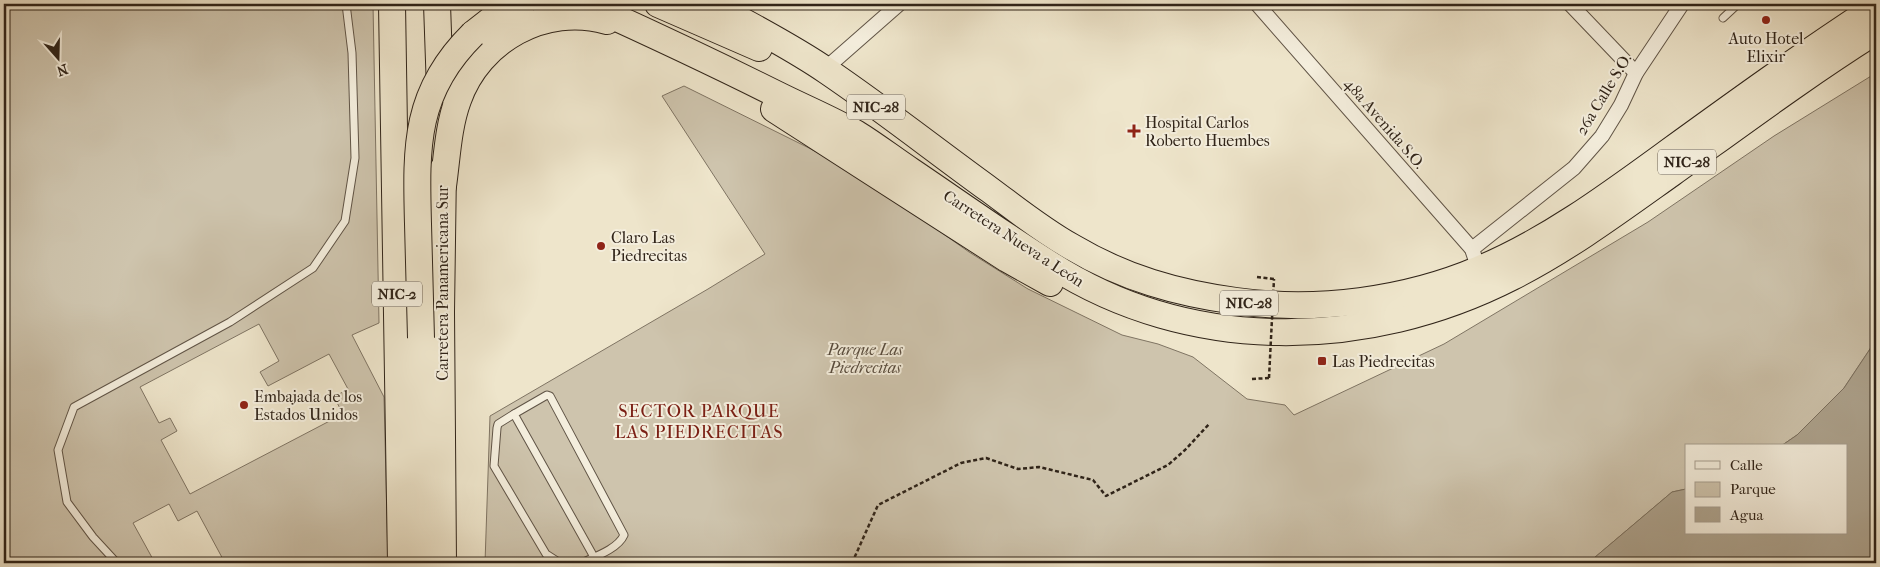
<svg xmlns="http://www.w3.org/2000/svg" width="1880" height="567" viewBox="0 0 1880 567" font-family="'IM FELL French Canon',serif">
	<rect width="100%" height="100%" fill="#eee5cb"/>
	<filter id="stains"><feTurbulence type="fractalNoise" baseFrequency=".004" numOctaves="4"/><feColorMatrix values="0 0 0 0 .2 0 0 0 0 .09 0 0 0 0 .02 0 0 0 .5 -.17"/></filter>
	<radialGradient id="worn" r=".72"><stop offset=".6" stop-color="#630" stop-opacity="0"/><stop offset="1" stop-color="#630" stop-opacity=".3"/></radialGradient>
	<!-- green -->
	<g fill="#cec4ad" stroke="#7f7463" fill-rule="evenodd">
		<path d="M4 4H373L379 323 352 335 384 397 388 563H225L197 511 178 521 169 504 133 523 155 563H4ZM259 324 279 361 260 372 268 386 329 354 348 389 334 397 343 414 190 494 161 440 177 431 170 418 159 423 140 387Z"/>
		<path d="M1876 73V340L1844 388 1797 435 1781 446H1686V489L1672 492 1594 558 1583 563H485L490 416 708 289 765 254 662 96 684 86 809 148 866 179 969 252 1028 289 1122 335 1158 344 1193 357 1247 399 1285 405 1294 415 1444 344 1648 222 1774 136Z"/>
	</g>
	<!-- water -->
	<path fill="#ada38e" stroke="#7b705f" d="M1876 340V563H1583L1594 558 1672 492 1686 489V533H1846V446H1781L1797 435 1844 388Z"/>
	<g fill="none" stroke-linecap="round" stroke-linejoin="round">
		<!-- lane casing -->
		<g stroke="#605446" stroke-width="9">
			<g id="lane">
				<path d="M1723 18 1738 4"/>
				<path d="M514 414 498 424 497 428 494 466 546 554 560 563"/>
				<path d="M117 563 93 537 67 502 58 450 74 407 230 322 313 268 345 221 355 158 352 53 346 4"/>
				<path d="M581 563C594 557 618 549 624 535L550 396 547 395 514 414 594 557 597 563"/>
			</g>
		</g>
		<!-- street casing -->
		<g stroke="#605446" stroke-width="16">
			<g id="street">
				<path d="M1257 4 1472 249 1479 270"/>
				<path d="M1570 4 1636 73"/>
				<path d="M825 69 899 4"/>
				<path d="M1472 249 1574 168 1602 136 1621 105 1636 73 1682 4"/>
			</g>
		</g>
		<!-- highway casing -->
		<g stroke="#302419" stroke-width="28">
			<g id="highway">
				<path d="M392 4 401 563"/>
				<path d="M437 4 440 90"/>
				<path d="M586 4C650 33 714 63 778 95 804 108 831 119 857 134 875 145 893 159 911 171 957 202 1003 235 1051 265 1190 354 1367 351 1512 277 1569 248 1620 210 1672 173 1739 125 1806 75 1876 31"/>
				<path d="M658 4 759 48"/>
				<path d="M712 4C750 26 791 46 827 71 883 109 936 151 990 190 1017 210 1043 231 1072 247 1124 278 1177 293 1236 301 1317 312 1405 301 1480 269 1547 241 1608 196 1667 153 1736 103 1805 53 1876 7"/>
				<path d="M473 34 496 16 522 4"/>
				<path d="M774 109 1007 259 1050 283"/>
				<path d="M443 169 441 312 443 563"/>
				<path d="M443 186C447 158 448 127 458 100 479 40 545 3 607 21"/>
				<path d="M421 338 425 563"/>
			</g>
		</g>
		<!-- path -->
		<g stroke="#302419" stroke-width="2.5" stroke-dasharray="4 2.5" stroke-linecap="butt">
			<path d="M1257 277 1274 279"/>
			<path d="M1252 379 1269 378"/>
			<path d="M852 563 878 505 961 463 986 458 1018 469 1039 467 1093 480 1106 496 1168 465 1185 450 1210 423"/>
		</g>
		<!-- lane -->
		<use href="#lane" stroke="#f4eedd" stroke-width="7"/>
		<!-- street -->
		<use href="#street" stroke="#f4eedd" stroke-width="14"/>
		<!-- highway -->
		<use href="#highway" stroke="#eee5cb" stroke-width="26"/>
		<!-- highway-bridge casing -->
		<g stroke="#302419" stroke-width="28" stroke-linecap="butt">
			<path id="highway-bridge" d="M421 338C420 300 419 262 418 224 416 147 414 92 473 34"/>
		</g>
		<!-- path-bridge -->
		<path stroke="#302419" stroke-width="2.5" stroke-dasharray="4 2.5" stroke-linecap="butt" d="M1269 378 1274 279"/>
		<!-- highway-bridge -->
		<use href="#highway-bridge" stroke="#eee5cb" stroke-width="26"/>
	</g>
	<!-- markers -->
	<g fill="#8f2418" stroke="#f4eedd" stroke-width="2">
		<circle cx="1766" cy="20" r="5"/>
		<path d="M1131.5 123.5h5v5h5v5h-5v5h-5v-5h-5v-5h5z"/>
		<circle cx="601" cy="246" r="5"/>
		<rect x="1317" y="356" width="10" height="10" rx="2.5"/>
		<circle cx="244" cy="405" r="5"/>
	</g>
	<g text-anchor="middle" stroke-width="4" stroke-linejoin="round" paint-order="stroke">
		<!-- shield labels -->
		<g fill="#f4eedd" stroke="#6b6154" stroke-width="1">
			<rect x="847" y="94.5" width="58" height="25" rx="4"/>
			<rect x="1658" y="149.5" width="58" height="25" rx="4"/>
			<rect x="372" y="281.5" width="50" height="25" rx="4"/>
			<rect x="1220" y="290.5" width="58" height="25" rx="4"/>
		</g>
		<g font-size="15" font-weight="bold" fill="#302419">
			<text x="876" y="112">NIC-28</text>
			<text x="1687" y="167">NIC-28</text>
			<text x="397" y="299">NIC-2</text>
			<text x="1249" y="308">NIC-28</text>
		</g>
		<!-- poi labels -->
		<g font-size="16" fill="#302419" stroke="#f4eedd" text-anchor="start">
			<text x="1766" y="44" text-anchor="middle">Auto Hotel<tspan x="1766" dy="18">Elixir</tspan></text>
			<text x="1145" y="128">Hospital Carlos<tspan x="1145" dy="18">Roberto Huembes</tspan></text>
			<text x="611" y="243">Claro Las<tspan x="611" dy="18">Piedrecitas</tspan></text>
			<text x="1332" y="367">Las Piedrecitas</text>
			<text x="254" y="402">Embajada de los<tspan x="254" dy="18">Estados Unidos</tspan></text>
		</g>
		<!-- street labels -->
		<g font-size="16" fill="#302419" stroke="#f4eedd">
			<text transform="translate(1603 94) rotate(-59)" y="6">26a Calle S.O.</text>
			<text transform="translate(1385 123) rotate(49)" y="6">48a Avenida S.O.</text>
			<text transform="translate(1014 238) rotate(33)" y="6">Carretera Nueva a León</text>
			<text transform="translate(442 283) rotate(-90)" y="6">Carretera Panamericana Sur</text>
		</g>
		<!-- park labels -->
		<g font-size="16" font-style="italic" fill="#584c3e" stroke="#f4eedd">
			<text x="865" y="355">Parque Las<tspan x="865" dy="18">Piedrecitas</tspan></text>
		</g>
		<!-- neighbourhood labels -->
		<g font-size="18" letter-spacing="1" fill="#7a1f14" stroke="#f4eedd">
			<text x="699" y="417">SECTOR PARQUE<tspan x="699" dy="21">LAS PIEDRECITAS</tspan></text>
		</g>
	</g>
	<!-- margin -->
	<rect width="1880" height="567" fill="none" stroke="#eee5cb" stroke-width="20"/>
	<rect x="5" y="5" width="1870" height="557" fill="none" stroke="#302419" stroke-width="2.5"/>
	<rect x="10" y="10" width="1860" height="547" fill="none" stroke="#302419"/>
	<!-- legend -->
	<rect x="1685" y="444" width="162" height="90" fill="#f4eedd" stroke="#a69d8f"/>
	<rect x="1695" y="461" width="25" height="8" fill="#f4eedd" stroke="#a69d8f"/>
	<text x="1730" y="470" font-size="15" fill="#302419">Calle</text>
	<rect x="1695" y="482" width="25" height="15" fill="#cec4ad" stroke="#a69d8f"/>
	<text x="1730" y="494" font-size="15" fill="#302419">Parque</text>
	<rect x="1695" y="507" width="25" height="15" fill="#ada38e" stroke="#a69d8f"/>
	<text x="1730" y="520" font-size="15" fill="#302419">Agua</text>
	<!-- north arrow -->
	<g transform="translate(58 58) rotate(160)" stroke="#f4eedd" stroke-width="4" paint-order="stroke">
	<path d="M0-4L9 19L0 12L-9 19Z" fill="#302419"/>
	<text y="-8" font-size="14" font-weight="bold" text-anchor="middle" fill="#302419">N</text>
	</g>
	<rect width="100%" height="100%" filter="url(#stains)"/>
	<rect width="100%" height="100%" fill="url(#worn)"/>
</svg>
